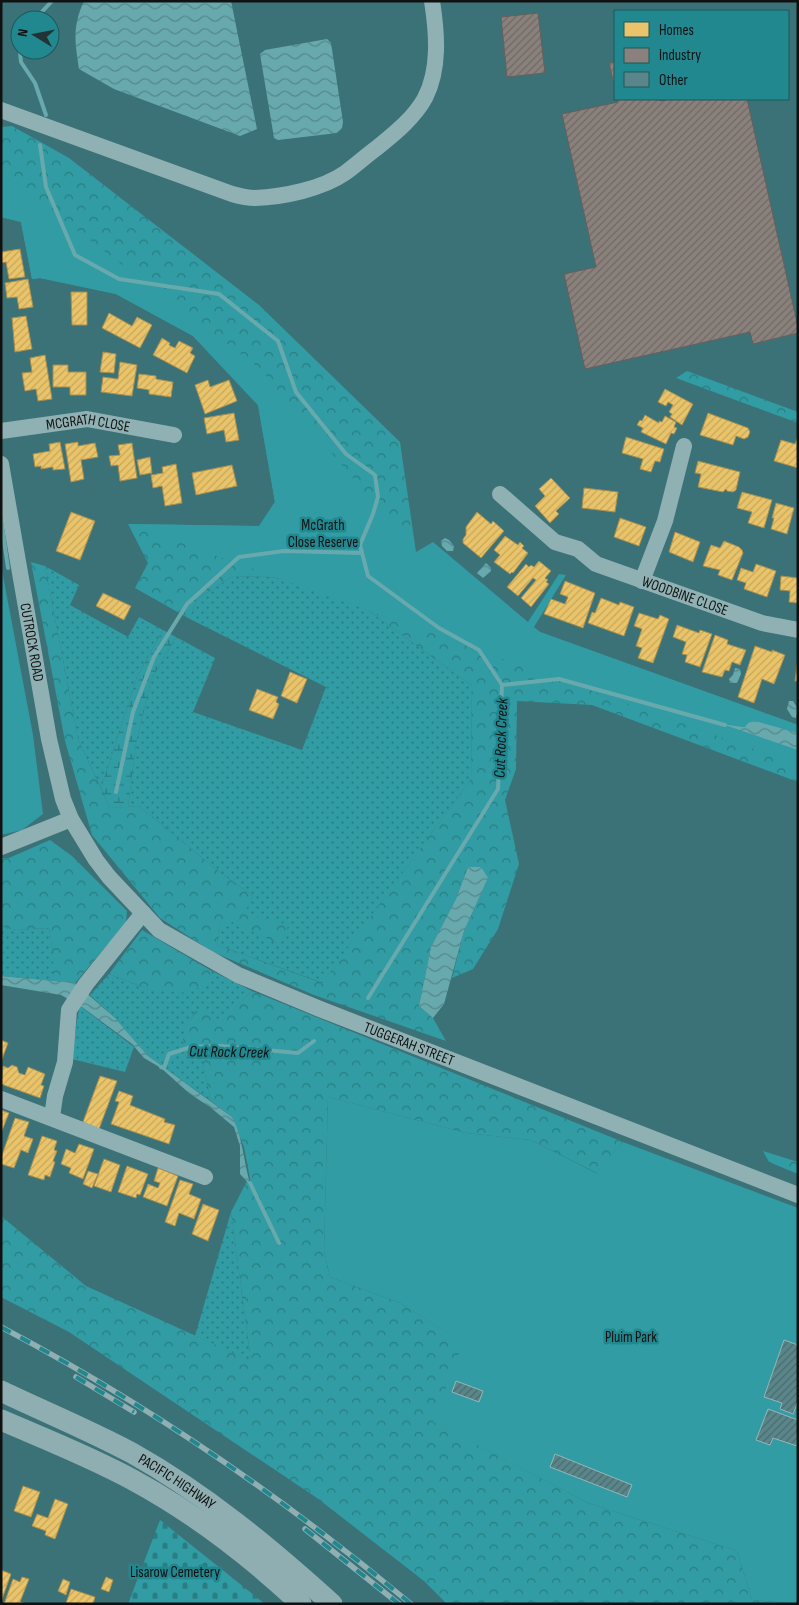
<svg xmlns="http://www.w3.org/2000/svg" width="799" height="1605" viewBox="0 0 799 1605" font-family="'Sofia Sans Condensed',sans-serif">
	<defs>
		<pattern id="grass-dots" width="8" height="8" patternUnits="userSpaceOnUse" patternTransform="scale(1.25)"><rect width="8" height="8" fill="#319ca3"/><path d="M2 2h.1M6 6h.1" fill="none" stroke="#287e83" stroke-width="1.8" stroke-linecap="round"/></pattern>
		<pattern id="forest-crowns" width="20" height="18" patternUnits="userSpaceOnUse" patternTransform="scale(1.25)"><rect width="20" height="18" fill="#319ca3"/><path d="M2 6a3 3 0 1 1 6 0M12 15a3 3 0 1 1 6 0" fill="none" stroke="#287e83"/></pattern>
		<pattern id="wetland-marsh" width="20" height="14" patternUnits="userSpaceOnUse" patternTransform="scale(1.25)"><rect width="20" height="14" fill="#319ca3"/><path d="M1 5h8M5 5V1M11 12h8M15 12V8" fill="none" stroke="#287e83"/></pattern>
		<pattern id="cemetery-stones" width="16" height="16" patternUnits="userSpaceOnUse" patternTransform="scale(1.25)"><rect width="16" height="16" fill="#319ca3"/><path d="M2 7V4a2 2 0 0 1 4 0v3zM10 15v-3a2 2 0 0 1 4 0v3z" fill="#287e83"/></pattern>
		<pattern id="water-waves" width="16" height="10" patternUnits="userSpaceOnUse" patternTransform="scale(1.25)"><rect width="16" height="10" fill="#68a9ad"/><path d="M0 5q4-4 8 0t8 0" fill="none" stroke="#54888b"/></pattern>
		<pattern id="homes-hatch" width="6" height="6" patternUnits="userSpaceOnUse" patternTransform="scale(1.25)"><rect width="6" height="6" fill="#e9c46a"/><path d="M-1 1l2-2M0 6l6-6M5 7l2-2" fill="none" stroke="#c7a75b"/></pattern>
		<pattern id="industry-hatch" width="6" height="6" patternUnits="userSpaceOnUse" patternTransform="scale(1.25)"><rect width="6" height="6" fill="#8a817c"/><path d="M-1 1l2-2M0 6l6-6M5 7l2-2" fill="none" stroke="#6f6864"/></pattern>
		<pattern id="building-hatch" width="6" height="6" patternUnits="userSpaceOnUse" patternTransform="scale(1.25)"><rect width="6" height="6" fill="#5a868a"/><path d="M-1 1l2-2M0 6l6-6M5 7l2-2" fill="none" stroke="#496c6f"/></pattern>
	</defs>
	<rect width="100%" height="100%" fill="#3b7277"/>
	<!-- grass -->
	<g fill="url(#grass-dots)">
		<path d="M45 566 79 585 70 605 128 637 139 617 163 630 137 677 101 788 78 739Z"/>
		<path d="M233 576 269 577 325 585 350 597 472 686 471 779 323 983 217 945 219 926 230 920 277 943 243 914 253 896 217 870 139 806 128 807 136 743 151 680 176 637 215 658 193 712 302 750 326 687 190 619 196 600Z"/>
		<path d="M1 926 16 930 49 928 53 953V981L1 976Z"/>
		<path d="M210 970 252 991 216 1028 196 1011 190 1020 183 1039 202 1060 211 1101 147 1055 115 1018 90 995 109 974 145 988 210 984Z"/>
		<path d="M80 1006 134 1047 125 1072 72 1059 77 1020Z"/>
		<path d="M231 1212 251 1361 195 1336Z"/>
	</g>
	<!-- forest -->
	<g fill="url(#forest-crowns)">
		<path d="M12 126 69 158 259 305 400 442 416 552 540 632 798 725V782L592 705 517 701 516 769 505 800 519 864 498 929 473 969 452 978 464 931 488 878 468 867 456 899 431 947 419 1006 433 1018 446 1041 314 995 213 952 160 918 92 835 65 741 31 562 45 566 78 739 110 808 139 806 217 870 253 896 244 914 289 925 277 943 230 921 219 926 217 945 322 983 471 779 472 686 350 597 325 585 269 577 233 576 196 600 190 619 135 588 148 563 128 524 259 526 275 502 258 405 193 336 116 294 40 278 32 279 21 222 1 217V127Z"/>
		<path d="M687 371 798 412V423L676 378Z"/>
		<path d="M50 840 72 856 127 911 126 923 75 983 53 981V953L49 928 16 930 1 926V858H9Z"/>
		<path d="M142 930 210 970V984L181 993 145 988 109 974Z"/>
		<path d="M252 991 623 1142 597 1173 531 1140 466 1133 328 1097 324 1251 330 1277 400 1303 464 1343 434 1422 588 1503 737 1551 752 1600 797 1604H447L424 1581 317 1498 69 1332 1 1297V1216L86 1286 251 1361 231 1212 247 1181 251 1184 244 1147 232 1117 211 1101 202 1060 186 1056C186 1051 183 1044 183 1039 184 1026 193 1012 205 1007L216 1027Z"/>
		<path d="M763 1151 798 1162V1174L769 1162Z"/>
	</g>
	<!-- wetland -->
	<path fill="url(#wetland-marsh)" d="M163 630 176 637 151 680 136 743 128 807 110 808 101 788 137 677Z"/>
	<!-- cemetery -->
	<path fill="url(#cemetery-stones)" d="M160 1520 265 1604H128Z"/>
	<!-- green -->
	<g fill="#319ca3">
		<path d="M1 173 259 368 416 552 433 542 528 622 559 574 566 575 534 627 540 632 798 725V765L128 524 259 526 275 502 258 405 193 336 116 294 40 278 32 279 21 222 1 217Z"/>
		<path d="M1 565 33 735 43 814 22 830 1 835Z"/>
		<path d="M328 1097 466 1133 531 1140 596 1173 623 1142 798 1208V1604L752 1600 737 1551 588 1503 433 1422 463 1343 400 1303 330 1277 324 1251Z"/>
	</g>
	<!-- water -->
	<g fill="url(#water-waves)">
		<path d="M84 1H231L257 129 240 136 114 89 79 69C75 42 72 27 84 1Z"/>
		<path d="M327 39 331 43 343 122 342 128 337 133 278 140 274 138 260 54 265 50Z"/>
		<path d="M445 538 449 540 454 546 453 551H447L442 546 441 541Z"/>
		<path d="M486 563 491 568V571L483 578 477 573Z"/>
		<path d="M735 668 740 669 741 674 737 683H730L729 679 733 675Z"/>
		<path d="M789 701H793L798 709 796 718 792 717 787 709Z"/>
		<path d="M755 721 798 733V750L722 724 742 727H745L748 723Z"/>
		<path d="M468 867H481L488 878 464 931 444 1004 433 1018 419 1006 431 947 456 899Z"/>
		<path d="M1 976 75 983 115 1018 147 1055 232 1117C244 1139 243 1163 251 1186L240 1174V1146L234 1127 210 1107 190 1094 161 1068 144 1058 132 1044 82 1007 61 995 1 985Z"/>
	</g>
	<!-- homes -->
	<g fill="url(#homes-hatch)" stroke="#a88e4f">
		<path d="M20 249 25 277 9 279 6 262 1 263V252Z"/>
		<path d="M28 279 33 307 19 309 17 297 7 298 5 283Z"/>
		<path d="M71 292H87V325H72Z"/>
		<path d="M109 313 132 326 137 317 152 325 140 348 102 328Z"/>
		<path d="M26 316 32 349 15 352 12 318Z"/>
		<path d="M162 338 170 343 169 345 175 348 179 341 193 348 190 353 195 356 187 373 153 355Z"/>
		<path d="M103 352 116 354 114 373 100 372Z"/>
		<path d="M45 355 52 399 38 401 36 389 25 391 22 373 32 372 30 358Z"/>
		<path d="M120 362 137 365 132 396 101 392 103 377 118 379Z"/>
		<path d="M53 365H68V372H86V395H70V387H53Z"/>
		<path d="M139 374 156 376V379L173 382 171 397 149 394V390L137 388Z"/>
		<path d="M208 380 210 387 229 380 237 401 205 414 195 385Z"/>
		<path d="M665 389 693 404 682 425 670 417 672 414 669 412 673 405 668 402 666 406 658 402Z"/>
		<path d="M234 413 239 440 226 442 224 430 207 434 204 418Z"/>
		<path d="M708 413 748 428 750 432 748 437 744 439 736 436 733 445 700 435Z"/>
		<path d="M645 415 659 423V421L662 422 665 416 676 422 674 427 677 428 674 434 671 433 666 444 641 432 643 428 637 425 640 420 642 421Z"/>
		<path d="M798 436V468L774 461 781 440 795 444Z"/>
		<path d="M626 437 664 449 660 462 655 461 651 472 640 469 643 459 622 453Z"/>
		<path d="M60 442 65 469 53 470V467L41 469V466L35 467 33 454 50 451 49 444Z"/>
		<path d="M78 442V446L95 443 98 457 81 460 84 479 71 482 65 444Z"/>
		<path d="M132 443 137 478 120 481 118 465 111 466 109 456 120 455 118 445Z"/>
		<path d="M150 457 152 473 140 475 137 460Z"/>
		<path d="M698 461 740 472 736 490 733 492 727 491 726 489 723 492 698 487 701 474 695 473Z"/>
		<path d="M176 464 182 503 165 506 162 486 153 488 151 475 163 473 162 467Z"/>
		<path d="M232 465 237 486 196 495 192 473Z"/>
		<path d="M551 478 570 498 556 511 559 514 550 523 535 506 545 496 539 489Z"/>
		<path d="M584 488 618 492 615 512 582 508Z"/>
		<path d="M742 492 772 500 764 528 748 523 752 512 737 508Z"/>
		<path d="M776 503 794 508 787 534 771 529 774 518H772Z"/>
		<path d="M71 512 95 521 80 560 56 551Z"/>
		<path d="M477 512 491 524 493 521 504 531 481 558 463 543V539L466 535V527Z"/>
		<path d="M620 518 646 527 639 546 614 537Z"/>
		<path d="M675 532 700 542 693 562 669 552Z"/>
		<path d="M505 536 518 545 520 542 524 546 522 548 528 553 513 573 512 572 510 574 494 562 500 555 494 550Z"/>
		<path d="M724 541 739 547 742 550 743 553 732 580 718 575 720 570 703 566 711 545 720 548Z"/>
		<path d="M539 561 551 571 545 578 548 580 546 582 549 584 531 607 521 598 536 580 533 578 518 596 507 587 526 564 529 567 531 565 534 567Z"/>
		<path d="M756 564 776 571 767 597 744 589 746 583 737 580 741 568 753 572Z"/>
		<path d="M781 576 798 578V603L789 602 790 591 780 590Z"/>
		<path d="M565 581 595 593 583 628 544 614 551 599 565 604 568 597 560 594Z"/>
		<path d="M103 593 131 606 124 620 96 606Z"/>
		<path d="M601 598 619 605 620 602 634 607 624 636 588 623 592 612 595 613Z"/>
		<path d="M639 613 658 619 660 615 669 619 653 663 638 658 642 648 636 646 642 629 634 626Z"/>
		<path d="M677 625 699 633 700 630 712 634 700 667 685 662 687 655 682 654 686 642 673 637Z"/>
		<path d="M715 635 728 640 727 644 746 650 740 665 732 662 729 671 725 670 722 677 702 672Z"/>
		<path d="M755 646 772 652V650L785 655 774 684 762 679 754 703 738 697Z"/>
		<path d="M798 658V681H795Z"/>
		<path d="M290 672 307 679 297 703 281 696Z"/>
		<path d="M257 689 278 697 276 702 279 704 273 719 249 710Z"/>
		<path d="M1 1040 8 1043 1 1062Z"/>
		<path d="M12 1065 17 1067 19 1073 25 1075 28 1067 45 1074 41 1085 44 1086 40 1098 1 1084 3 1066 8 1068Z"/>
		<path d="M100 1076 117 1081 99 1129 83 1122Z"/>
		<path d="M119 1091 133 1096 130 1105 165 1119 164 1122 175 1125 169 1144 111 1124 119 1102 115 1101Z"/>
		<path d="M1 1110 9 1113 1 1133Z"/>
		<path d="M15 1118 29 1122 24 1136 33 1139 28 1153 21 1150 14 1168 1 1164V1158Z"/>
		<path d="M42 1136 57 1141 54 1150 57 1151 53 1161 55 1162 50 1177 45 1175 44 1180 28 1175Z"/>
		<path d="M79 1144 94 1149 83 1179 69 1173 71 1168 61 1164 66 1149 75 1153Z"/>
		<path d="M104 1159 120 1165 111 1192 94 1186Z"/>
		<path d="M127 1166 148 1174 140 1195 137 1194 136 1198 118 1192Z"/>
		<path d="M158 1168 178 1176 167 1206 143 1197 148 1184 158 1188 160 1183 154 1181Z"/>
		<path d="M88 1171 98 1174 92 1188 83 1184Z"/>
		<path d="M180 1180 193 1184 189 1194 201 1199 194 1219 179 1213 175 1226 165 1222Z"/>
		<path d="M203 1204 219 1210 208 1241 192 1234Z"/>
		<path d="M23 1486 40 1492 31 1517 14 1511Z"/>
		<path d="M55 1499 68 1504 55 1539 45 1535 46 1531 32 1526 37 1514 48 1518Z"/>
		<path d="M1 1570 11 1574 1 1602Z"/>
		<path d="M22 1577 29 1579 20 1602 26 1604H4L13 1579 20 1582Z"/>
		<path d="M106 1577 113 1580 109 1592 101 1589Z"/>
		<path d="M63 1579 70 1582 66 1595 58 1591Z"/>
		<path d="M71 1589 95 1597 93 1604 66 1603Z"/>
	</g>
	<!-- industry -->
	<g fill="url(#industry-hatch)" stroke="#665f5c">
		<path d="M538 13 545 73 507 77 501 17Z"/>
		<path d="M615 62V89L609 63Z"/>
		<path d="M617 99H660V101L670 99H747L798 327V333L753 344 750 332 585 369 564 274 596 267 562 114 618 102Z"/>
	</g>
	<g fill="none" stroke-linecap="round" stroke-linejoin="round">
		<!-- stream -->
		<g stroke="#68a9ad" stroke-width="4">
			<path d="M31 20 39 15 52 1"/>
			<path d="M20 31 18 34 21 62 35 83 46 115"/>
			<path d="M40 145 46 187 75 255 119 279 219 294 278 341 296 392 346 454 375 475 378 497 373 514 360 545 368 576 439 628 479 650 502 685"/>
			<path d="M1 520 8 568"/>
			<path d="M116 792 133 712 154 657 187 604 239 557 284 551 362 553"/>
			<path d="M368 998 498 789 502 685 559 679 725 725"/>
			<path d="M161 1067 164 1068 169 1054 191 1047 220 1046 298 1053 314 1041"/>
			<path d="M250 1183 279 1243"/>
		</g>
	</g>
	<!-- building -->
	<g fill="url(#building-hatch)" stroke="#97b6b8">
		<path d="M784 1340 798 1345V1402L793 1414 780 1409 782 1403 764 1397Z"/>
		<path d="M456 1381 483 1391 479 1402 452 1392Z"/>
		<path d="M768 1409 798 1420 797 1446 773 1438 770 1445 756 1440Z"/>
		<path d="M555 1454 632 1485 627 1497 550 1467Z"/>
	</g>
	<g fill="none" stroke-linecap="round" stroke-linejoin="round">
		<!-- minor -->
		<g stroke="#90b1b3" stroke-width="16">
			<path d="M1 110 232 194C239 196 247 198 255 198 283 197 322 189 345 173 356 165 367 155 378 147 395 133 414 118 425 98 440 69 437 33 432 1"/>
			<path id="s1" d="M1 431 87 419 174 435"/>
			<path id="s2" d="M1 464 49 739 63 799 71 819 96 860 109 877 159 930 238 975 320 1009 798 1195"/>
			<path id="s3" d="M500 494 555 542 578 549 596 564 762 623 798 630"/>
			<path d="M642 581 665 521 684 446"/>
			<path d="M1 847 71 819"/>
			<path d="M1 1099 205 1177"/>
			<path d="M52 1117 55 1096 65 1062 69 1010 86 984 143 913"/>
		</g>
		<!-- major -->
		<g stroke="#8faeb2" stroke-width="21">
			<path id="s4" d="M1 1391C45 1412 89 1430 132 1453 205 1494 269 1547 332 1604"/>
			<path d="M1 1420C45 1439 91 1457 133 1480 194 1513 250 1556 301 1604"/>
		</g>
		<!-- rail casing -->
		<g stroke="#8fafb2" stroke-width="5.5">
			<g id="rail">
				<path d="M1 1327C147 1404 284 1498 411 1604"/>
				<path d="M76 1377 134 1412"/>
				<path d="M305 1529 399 1604"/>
			</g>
		</g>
		<!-- rail -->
		<use href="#rail" stroke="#228890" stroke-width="4" stroke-dasharray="11" stroke-linecap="butt"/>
	</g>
	<g text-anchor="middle" stroke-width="5" stroke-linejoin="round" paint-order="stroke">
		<!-- street labels -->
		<g font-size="15" fill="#111" stroke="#228890">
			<text dy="5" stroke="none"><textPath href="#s1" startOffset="88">MCGRATH CLOSE</textPath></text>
			<text dy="5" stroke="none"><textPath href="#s3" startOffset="215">WOODBINE CLOSE</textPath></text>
			<text dy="5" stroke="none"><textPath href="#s2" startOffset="181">CUTROCK ROAD</textPath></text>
			<text dy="5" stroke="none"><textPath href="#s2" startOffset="780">TUGGERAH STREET</textPath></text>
			<text dy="5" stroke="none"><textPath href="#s4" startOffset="198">PACIFIC HIGHWAY</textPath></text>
		</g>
		<!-- park labels -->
		<g font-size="15" fill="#111" stroke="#228890">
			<text x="323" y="530">McGrath<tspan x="323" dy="17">Close Reserve</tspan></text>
			<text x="631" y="1342">Pluim Park</text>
			<text x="175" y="1577">Lisarow Cemetery</text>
		</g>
		<!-- water labels -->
		<g font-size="16" font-style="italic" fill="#111" stroke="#228890">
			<text transform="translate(500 738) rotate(-88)" y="6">Cut Rock Creek</text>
			<text transform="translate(229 1051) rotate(1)" y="6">Cut Rock Creek</text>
		</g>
	</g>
	<!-- border -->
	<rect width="799" height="1605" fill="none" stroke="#111111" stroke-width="5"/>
	<!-- legend -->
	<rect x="614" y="10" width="175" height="90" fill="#228890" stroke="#1b585d"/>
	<rect x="624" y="22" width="25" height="15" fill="#e9c46a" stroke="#1b585d"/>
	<text x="659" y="35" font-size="15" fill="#111111">Homes</text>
	<rect x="624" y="48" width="25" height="15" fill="#8a817c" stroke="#1b585d"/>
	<text x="659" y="60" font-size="15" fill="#111111">Industry</text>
	<rect x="624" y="72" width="25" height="15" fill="#5a868a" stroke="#1b585d"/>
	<text x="659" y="85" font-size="15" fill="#111111">Other</text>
	<!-- north arrow -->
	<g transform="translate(35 35) rotate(280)"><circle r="24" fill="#228890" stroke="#1b585d"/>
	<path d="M0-4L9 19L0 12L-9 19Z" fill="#203335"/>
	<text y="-8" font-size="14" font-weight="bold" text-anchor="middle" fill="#111111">N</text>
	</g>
</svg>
